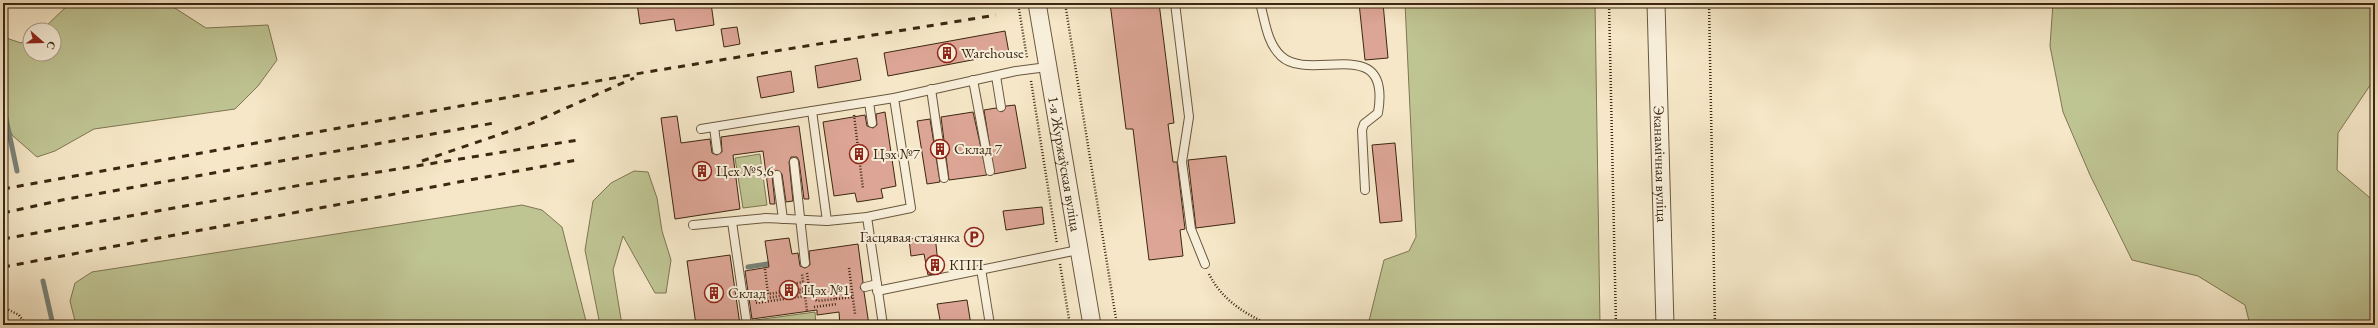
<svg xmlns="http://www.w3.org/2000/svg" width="2378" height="328" viewBox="0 0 2378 328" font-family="'EB Garamond',serif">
	<rect width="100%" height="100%" fill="#f5e7c7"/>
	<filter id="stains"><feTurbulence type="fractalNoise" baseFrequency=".005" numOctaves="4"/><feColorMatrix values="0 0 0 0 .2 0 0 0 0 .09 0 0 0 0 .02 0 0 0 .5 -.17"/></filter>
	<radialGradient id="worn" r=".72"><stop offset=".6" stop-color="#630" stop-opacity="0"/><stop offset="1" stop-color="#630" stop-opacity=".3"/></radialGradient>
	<!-- green -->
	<g fill="#bfc493" stroke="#7e7652">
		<path d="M70 3H167L206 28 268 25 277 60 258 86 235 109 94 129 55 151 37 157 13 136 3 119V37L21 43 30 38V54H54V30H42Z"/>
		<path d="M1405 3H1595L1600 325H1368L1384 260 1409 251 1416 237Z"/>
		<path d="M2053 3H2375V78L2338 133 2337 170 2375 202 2371 276 2375 296V325H2250L2245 305 2198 276 2132 260 2090 175 2063 112 2050 46Z"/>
		<path d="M760 154 767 205 743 208 735 158Z"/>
		<path d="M634 171 648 172 657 198 662 231 671 260 666 293H655L623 236 613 270 622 325H600L585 250 593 201 611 183Z"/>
		<path d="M522 205 542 210 562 227 587 325H76L70 301 75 283 92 272Z"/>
		<path d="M815 312 816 325H757L756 320Z"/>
	</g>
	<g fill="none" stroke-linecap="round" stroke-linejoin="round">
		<!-- stream -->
		<g stroke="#778278" stroke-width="5">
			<path d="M3 104 17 171"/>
			<path d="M748 267 774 263"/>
			<path d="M43 281 53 325"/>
		</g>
	</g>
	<!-- building -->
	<g fill="#dca595" stroke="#3c2711">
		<path d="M637 3H711L714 25 676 31 674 19 640 24Z"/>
		<path d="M1110 3H1159L1174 123 1168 124 1173 162H1177L1185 229 1180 230 1183 256 1149 260 1133 129H1126Z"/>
		<path d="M1359 3H1383L1388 58 1365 60Z"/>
		<path d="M737 27 740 44 724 47 721 29Z"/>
		<path d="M1005 31 1009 53 888 76 884 53Z"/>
		<path d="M857 58 861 80 818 88 815 66Z"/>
		<path d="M791 71 794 92 761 98 757 77Z"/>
		<path d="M1015 105 1026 168 994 174 984 110 996 108 1002 112 1006 106Z"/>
		<path d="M885 112 896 186 881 189 883 198 857 202 855 193 834 196 823 122 865 115 867 126 873 128 877 125 876 114Z"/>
		<path d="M973 112 987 175 949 180 941 117Z"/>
		<path d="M677 116 681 143 710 139 712 153 717 155 722 152 721 137 799 126 809 199H804L799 161 797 157H791L789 162 793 201 786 202 782 174 776 170 772 175 775 204H770L763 151 733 155 740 209 675 219 661 118Z"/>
		<path d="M930 119 940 182 927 184 917 121Z"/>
		<path d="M1395 143 1402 221 1380 223 1372 145Z"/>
		<path d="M1226 156 1235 223 1196 228 1188 160Z"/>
		<path d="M1042 207 1044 224 1006 230 1003 211Z"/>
		<path d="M935 235 939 273 928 275 924 254 911 256 909 239Z"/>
		<path d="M789 238 792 254 798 253 800 266 805 268 810 265 809 251 858 244 863 282 860 288 864 292 869 325H840L839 312 817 315V310L752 319 745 271 769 267 765 241Z"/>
		<path d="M730 255 740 325H696L687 261Z"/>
		<path d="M967 300 971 325H941L937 304Z"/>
	</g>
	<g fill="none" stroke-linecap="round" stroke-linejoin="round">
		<!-- service casing -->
		<g stroke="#6a573e" stroke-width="10">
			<g id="service">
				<path d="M1175 3 1189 117 1182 162 1191 229 1205 264"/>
				<path d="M1260 3C1265 21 1267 43 1281 56 1310 84 1392 31 1378 113L1364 124 1362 130 1365 190"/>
				<path d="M996 76 1001 107"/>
				<path d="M973 80 990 171"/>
				<path d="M931 89 944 178"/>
				<path d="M869 102 872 123"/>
				<path d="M714 127 717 150"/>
				<path d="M701 129 812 111"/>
				<path d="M794 162 805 263"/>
				<path d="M777 175 783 219"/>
				<path d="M867 217 883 325"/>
				<path d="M827 221 812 111 894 98 1016 71 1047 67"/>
				<path d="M732 222 747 325"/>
				<path d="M693 225 766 218 827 221 867 217 911 208 894 98"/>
				<path d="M981 269 990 325"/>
				<path d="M865 287 877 284"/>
				<path d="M877 291 1078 250"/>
			</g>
		</g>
		<!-- minor casing -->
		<g stroke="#6a573e" stroke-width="19">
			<g id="minor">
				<path id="s1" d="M1037 3 1092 325"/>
				<path id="s2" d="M1656 3 1665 325"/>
			</g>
		</g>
		<!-- path -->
		<g stroke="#3c2711" stroke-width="2.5" stroke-dasharray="1 2" stroke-linecap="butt">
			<path d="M1018 3 1027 58"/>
			<path d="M1065 3 1117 325"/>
			<path d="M1609 3 1616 325"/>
			<path d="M1709 3 1715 325"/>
			<path d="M1031 81 1057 244"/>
			<path d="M854 115 863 189"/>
			<path d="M1060 264 1070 325"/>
			<path d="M849 268 855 314"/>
			<path d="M765 269 768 294 804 289 802 274"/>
			<path d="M807 273 810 295 817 301 836 299 835 295"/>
			<path d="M1209 274C1222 300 1245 314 1270 325"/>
			<path d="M782 286 803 282"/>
			<path d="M836 299 853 297"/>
			<path d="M755 300 810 291"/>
			<path d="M756 303 805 296 807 311"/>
			<path d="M3 307 19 315 26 325"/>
			<path d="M814 307 837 304"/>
		</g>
		<!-- service -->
		<use href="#service" stroke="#f8efdb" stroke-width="8"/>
		<!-- minor -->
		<use href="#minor" stroke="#f8efdb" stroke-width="17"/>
		<!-- rail -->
		<g stroke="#3c2711" stroke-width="3" stroke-dasharray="7 7" stroke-linecap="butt">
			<path d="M422 161 530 124 634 78"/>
			<path d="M3 189 647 72 996 15"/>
			<path d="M3 213 62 200 494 123"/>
			<path d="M3 239 329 180 578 140"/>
			<path d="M3 267 577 160"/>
		</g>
	</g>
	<!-- icons -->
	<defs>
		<g id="building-ring" transform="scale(1)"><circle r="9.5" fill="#f8efdb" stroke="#8f2418" stroke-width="1.5"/><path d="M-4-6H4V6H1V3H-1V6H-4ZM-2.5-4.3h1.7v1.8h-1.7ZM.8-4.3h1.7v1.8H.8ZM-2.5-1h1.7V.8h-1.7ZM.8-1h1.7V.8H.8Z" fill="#8f2418"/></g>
		<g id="parking-ring" transform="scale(1)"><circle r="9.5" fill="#f8efdb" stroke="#8f2418" stroke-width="1.5"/><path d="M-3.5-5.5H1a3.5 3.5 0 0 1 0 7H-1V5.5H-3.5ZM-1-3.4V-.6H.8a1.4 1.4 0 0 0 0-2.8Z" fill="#8f2418"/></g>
	</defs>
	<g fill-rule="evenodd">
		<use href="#building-ring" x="947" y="53"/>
		<use href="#building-ring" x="940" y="149"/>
		<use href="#building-ring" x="859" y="154"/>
		<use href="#building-ring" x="702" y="171"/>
		<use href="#parking-ring" x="974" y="237"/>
		<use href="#building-ring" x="935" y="265"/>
		<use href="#building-ring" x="789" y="290"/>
		<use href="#building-ring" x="714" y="293"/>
	</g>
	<g text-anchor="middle" stroke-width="4" stroke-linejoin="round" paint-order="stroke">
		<!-- poi labels -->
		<g font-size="15" fill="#3c2711" stroke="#f8efdb" text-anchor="start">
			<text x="961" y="58">Warehouse</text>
			<text x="954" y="154">Склад 7</text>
			<text x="873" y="159">Цэх №7</text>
			<text x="716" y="176">Цех №5,6</text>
			<text x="960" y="242" text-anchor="end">Гасцявая стаянка</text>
			<text x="949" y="270">КПП</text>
			<text x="803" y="295">Цэх №1</text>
			<text x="728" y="298">Склад</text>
		</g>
		<!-- street labels -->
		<g font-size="15" fill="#3c2711" stroke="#f8efdb">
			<text dy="5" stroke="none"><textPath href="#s1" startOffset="163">1-я Журжаўская вуліца</textPath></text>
			<text dy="5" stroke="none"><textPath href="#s2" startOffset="161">Эканамічная вуліца</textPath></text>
		</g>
	</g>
	<!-- margin -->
	<rect width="2378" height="328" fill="none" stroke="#f5e7c7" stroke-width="16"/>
	<rect x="4" y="4" width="2370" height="320" fill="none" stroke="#3c2711" stroke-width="2"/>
	<rect x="8" y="8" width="2362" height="312" fill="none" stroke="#3c2711"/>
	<!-- north arrow -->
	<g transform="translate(42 42) rotate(110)"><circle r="19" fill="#f8efdb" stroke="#ad9f8a"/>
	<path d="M0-3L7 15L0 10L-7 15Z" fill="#8f2418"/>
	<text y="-6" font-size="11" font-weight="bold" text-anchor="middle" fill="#3c2711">С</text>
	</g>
	<rect width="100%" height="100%" filter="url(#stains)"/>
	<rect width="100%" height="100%" fill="url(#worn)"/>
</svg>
